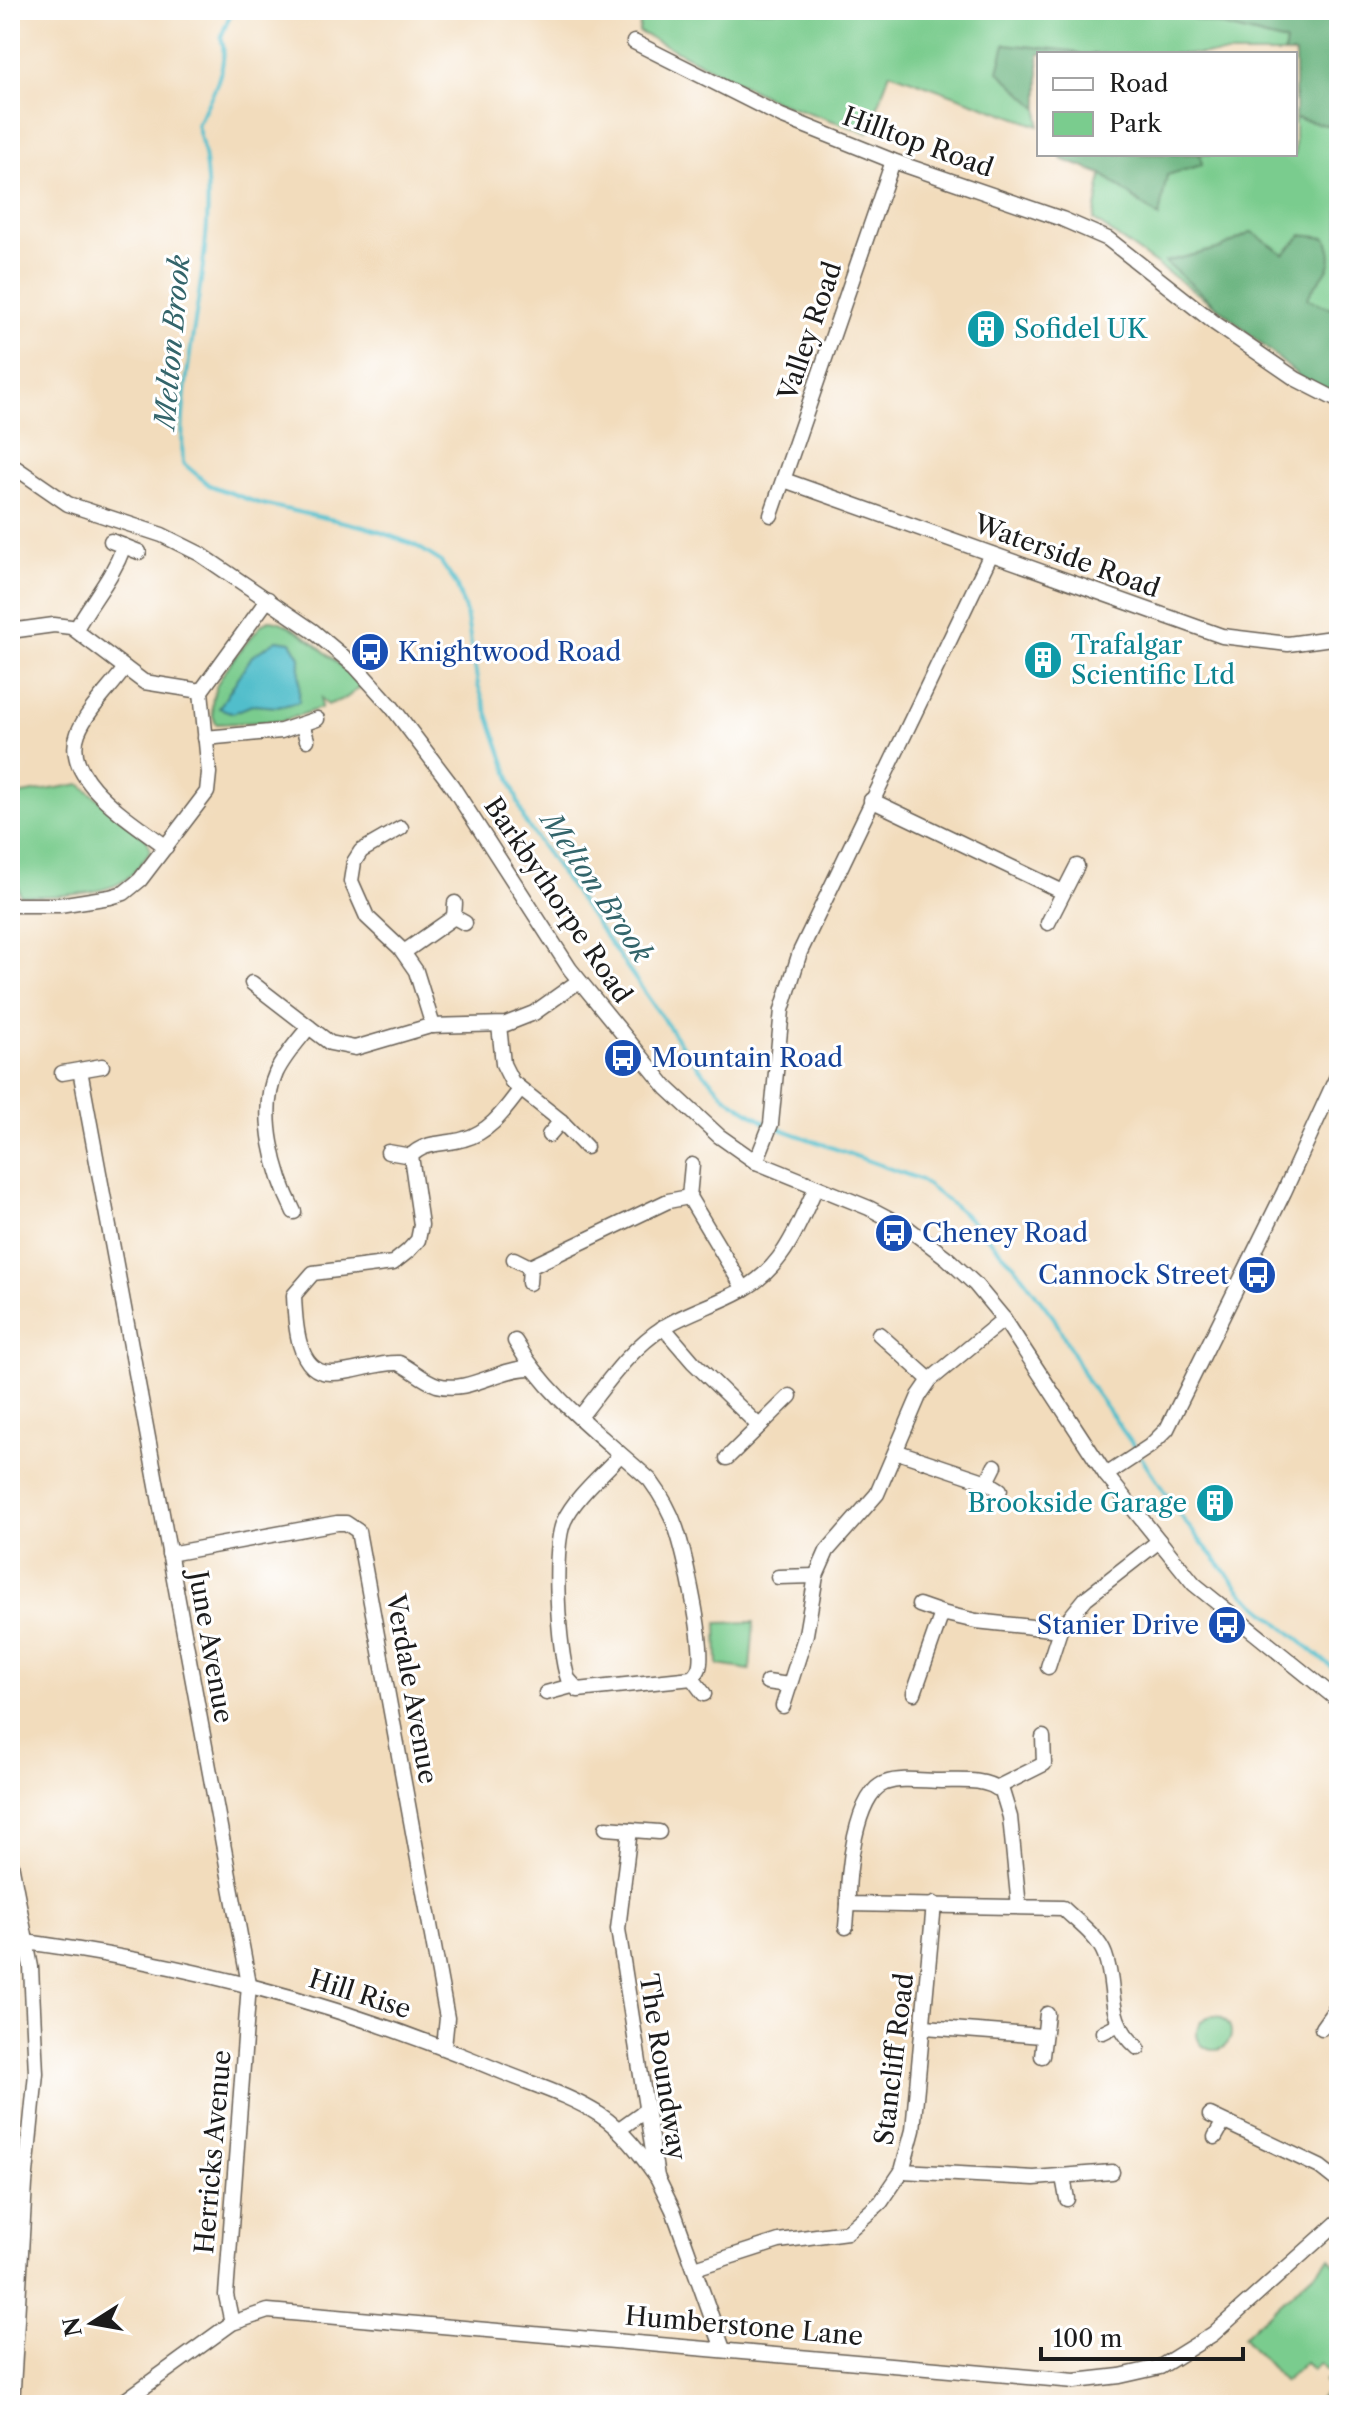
<svg xmlns="http://www.w3.org/2000/svg" width="1349" height="2415" viewBox="0 0 1349 2415" font-family="'Libre Caslon Text',serif">
	<rect width="100%" height="100%" fill="#fff"/>
	<filter id="ink" filterUnits="userSpaceOnUse"><feTurbulence type="fractalNoise" baseFrequency=".0125" numOctaves="2"/><feDisplacementMap in="SourceGraphic" scale="16" xChannelSelector="R" yChannelSelector="G"/><feConvolveMatrix kernelMatrix="1 2 1 2 8 2 1 2 1" color-interpolation-filters="sRGB"/></filter>
	<filter id="wash" filterUnits="userSpaceOnUse"><feTurbulence type="fractalNoise" baseFrequency=".006" numOctaves="4" result="noise"/><feDisplacementMap in="SourceGraphic" scale="32" xChannelSelector="R" yChannelSelector="G"/><feGaussianBlur stdDeviation="1.8" result="paint"/><feColorMatrix in="noise" values="0 0 0 0 0 0 0 0 0 0 0 0 0 0 0 0 0 1.4 0 .05"/><feComposite in="paint" operator="in"/></filter>
	<g filter="url(#wash)">
		<rect width="100%" height="100%" fill="#f2dcbc"/>
		<!-- green -->
		<g fill="#7acc8e" stroke="#4b7455" stroke-width="2">
			<path d="M642 10H1161L1286 42 1284 54H1039V126L890 72 868 133 775 101 639 32Z"/>
			<path d="M1295 118 1339 128V394L1094 220 1102 174 1062 159 1063 154H1295Z"/>
			<path d="M269 620C296 620 342 668 362 686L346 698 327 705 321 698V708L282 721 216 724C199 688 241 652 261 625Z"/>
			<path d="M80 784 147 839 150 851C143 861 136 872 125 880 104 895 46 898 20 895L10 850V796Z"/>
			<path d="M754 1622 750 1670 718 1665 717 1623Z"/>
			<circle cx="1214" cy="2033" r="17"/>
			<path d="M1330 2258 1339 2268V2384L1313 2405 1330 2389 1324 2382 1331 2375 1320 2363 1312 2370 1305 2362 1284 2382 1243 2337Z"/>
		</g>
		<!-- forest -->
		<g fill="#63b079" stroke="#40664a" stroke-width="2">
			<path d="M1161 10H1339V128L1295 118V54H1284L1286 42Z"/>
			<path d="M1005 44 1072 51 1082 54H1039V109L998 71Z"/>
			<path d="M1063 154H1200L1202 165 1167 175 1159 217 1102 174 1061 159Z"/>
			<path d="M1252 232 1284 254 1302 235 1326 238C1341 270 1318 275 1307 299L1331 308 1339 293V396L1314 389 1165 262 1221 248Z"/>
		</g>
		<!-- water -->
		<path fill="#51becb" stroke="#366d74" stroke-width="2" d="M277 640 291 642 300 657 299 702 278 707 252 705 233 713 219 708 252 656Z"/>
		<g fill="none" stroke-linecap="round" stroke-linejoin="round">
			<!-- stream -->
			<g stroke="#51becb" stroke-width="4">
				<path d="M232 10 221 37C231 65 209 101 197 125 230 227 175 357 183 463L209 485 258 503 366 527 415 545 440 561 456 584 466 613 478 685 525 822 692 1060 726 1097 767 1124"/>
				<path d="M775 1127 919 1179 963 1213 1014 1265 1054 1318 1088 1382 1136 1449"/>
				<path d="M1141 1457 1185 1522 1244 1594 1339 1673"/>
			</g>
		</g>
	</g>
	<g filter="url(#ink)">
		<g fill="none" stroke-linecap="round" stroke-linejoin="round">
			<!-- minor casing -->
			<g stroke="#675f54" stroke-width="17">
				<g id="minor">
					<path d="M634 42 781 116 893 161 1062 219 1108 239 1216 324 1296 379 1339 401"/>
					<path d="M10 464 68 504 162 535 200 554 313 631 356 667 392 707 452 786 570 969 667 1088 719 1136 756 1162 869 1208 909 1229 947 1258 975 1284 1004 1319 1106 1475 1194 1584 1339 1701"/>
					<path d="M784 480 1222 636 1288 644 1339 637"/>
					<path d="M771 515 893 161"/>
					<path d="M111 541 139 552"/>
					<path d="M76 629C93 598 111 581 124 546"/>
					<path d="M10 631 54 625 71 627 144 682 201 691"/>
					<path d="M125 668C111 688 87 710 78 733 60 780 135 822 166 847"/>
					<path d="M302 724 307 740"/>
					<path d="M205 738 281 731 317 719"/>
					<path d="M871 800 1063 892"/>
					<path d="M401 828 361 851 354 862 351 881 367 917 400 948 416 971 433 1026"/>
					<path d="M455 903 454 917 465 923"/>
					<path d="M10 905H59L110 897 124 893 140 880 207 792 209 773 201 691 268 599"/>
					<path d="M1048 923 1077 866"/>
					<path d="M404 952 454 917"/>
					<path d="M252 983 309 1027"/>
					<path d="M499 1025 503 1064 512 1082 561 1121 586 1147"/>
					<path d="M80 1070 249 1984 226 2295 232 2323"/>
					<path d="M62 1073 102 1066"/>
					<path d="M520 1090C504 1111 490 1132 464 1139 445 1145 424 1141 411 1156L421 1225 418 1240 408 1251 393 1263 313 1273 294 1295C295 1319 296 1373 330 1373 353 1374 375 1362 399 1363 412 1369 422 1380 437 1385 468 1394 499 1368 530 1368"/>
					<path d="M549 1135 561 1121"/>
					<path d="M388 1152 411 1156"/>
					<path d="M756 1162 771 1124 782 1010 800 952 991 554"/>
					<path d="M692 1165 689 1197 744 1289"/>
					<path d="M294 1212C275 1174 258 1113 276 1073 284 1056 298 1041 309 1027L330 1043 355 1048 430 1026 506 1024 534 1013 579 981"/>
					<path d="M514 1259 530 1267 529 1283"/>
					<path d="M530 1267 668 1201 689 1197"/>
					<path d="M663 1327 693 1362 759 1426"/>
					<path d="M879 1334 930 1380"/>
					<path d="M515 1341C548 1398 602 1436 650 1480 661 1495 670 1510 676 1528 684 1551 706 1648 699 1668 698 1671 694 1676 692 1678"/>
					<path d="M580 1417C605 1386 629 1349 664 1327 688 1312 717 1304 742 1290 783 1268 798 1227 816 1187"/>
					<path d="M898 1452 987 1482 1000 1490"/>
					<path d="M620 1455C602 1475 575 1497 564 1521 552 1547 558 1651 568 1679L578 1690 692 1678 704 1694"/>
					<path d="M727 1458 790 1396"/>
					<path d="M1106 1475 1150 1446 1167 1429 1284 1192 1339 1072"/>
					<path d="M987 1482 995 1466"/>
					<path d="M169 1554 337 1523H346L358 1531 447 2018 444 2047"/>
					<path d="M778 1577 816 1576"/>
					<path d="M919 1605 942 1613"/>
					<path d="M1048 1667 1060 1630"/>
					<path d="M767 1682 789 1685"/>
					<path d="M546 1693 572 1686"/>
					<path d="M914 1693 942 1613 976 1621 1060 1630 1086 1598 1159 1541"/>
					<path d="M783 1706 806 1634 816 1576 827 1551 877 1494 919 1396 930 1380 1004 1319"/>
					<path d="M996 1788 1044 1764 1043 1737"/>
					<path d="M606 1828 659 1832"/>
					<path d="M630 1830 618 1929 657 2177 673 2210 723 2349"/>
					<path d="M10 1858 31 1967 36 2073 25 2184 12 2405"/>
					<path d="M1019 1907 1010 1817 1002 1791C983 1778 963 1781 941 1781 924 1781 901 1777 885 1783 855 1793 847 1877 848 1904L1063 1908C1077 1922 1098 1936 1105 1955 1118 1992 1104 2018 1138 2048"/>
					<path d="M846 1927 848 1904"/>
					<path d="M10 1940C179 1961 344 2005 500 2071 534 2085 569 2095 600 2115 623 2130 641 2155 657 2177"/>
					<path d="M925 2027 1042 2036"/>
					<path d="M1322 2028 1339 2004"/>
					<path d="M1103 2032 1119 2024"/>
					<path d="M1042 2056 1047 2014"/>
					<path d="M1210 2115 1320 2167 1339 2182"/>
					<path d="M618 2130 646 2110"/>
					<path d="M1215 2137 1223 2123"/>
					<path d="M902 2171 1034 2178 1112 2172"/>
					<path d="M1063 2177 1067 2199"/>
					<path d="M695 2268 779 2241 847 2232 881 2202 902 2171 913 2130 934 1904"/>
					<path d="M119 2405 232 2323 268 2311 1075 2381 1120 2376 1160 2367 1213 2334 1339 2221"/>
				</g>
			</g>
			<!-- minor -->
			<use href="#minor" stroke="#fff" stroke-width="14"/>
		</g>
	</g>
	<!-- icons -->
	<defs>
		<g id="building-disc" transform="scale(2)"><circle r="9.5" fill="#0f9aa8" stroke="#fff"/><path d="M-4-6H4V6H1V3H-1V6H-4ZM-2.5-4.3h1.7v1.8h-1.7ZM.8-4.3h1.7v1.8H.8ZM-2.5-1h1.7V.8h-1.7ZM.8-1h1.7V.8H.8Z" fill="#fff"/></g>
		<g id="bus-disc" transform="scale(2)"><circle r="9.5" fill="#1a4fb4" stroke="#fff"/><path d="M-5-6H5V4H4V6H2V4H-2V6H-4V4H-5ZM-3.5-4V0h7V-4ZM-3.5 1.2v1.5H-2V1.2ZM2 1.2v1.5H3.5V1.2Z" fill="#fff"/></g>
	</defs>
	<g fill-rule="evenodd">
		<use href="#building-disc" x="986" y="329"/>
		<use href="#bus-disc" x="370" y="652"/>
		<use href="#building-disc" x="1043" y="660"/>
		<use href="#bus-disc" x="623" y="1058"/>
		<use href="#bus-disc" x="894" y="1233"/>
		<use href="#bus-disc" x="1257" y="1275"/>
		<use href="#building-disc" x="1215" y="1503"/>
		<use href="#bus-disc" x="1227" y="1625"/>
	</g>
	<g text-anchor="middle" stroke-width="6" stroke-linejoin="round" paint-order="stroke">
		<!-- street labels -->
		<g font-size="26" fill="#1c1c1c" stroke="#fff">
			<text transform="translate(918 142) rotate(20)" y="9">Hilltop Road</text>
			<text transform="translate(810 331) rotate(-71)" y="9">Valley Road</text>
			<text transform="translate(1067 556) rotate(20)" y="9">Waterside Road</text>
			<text transform="translate(558 900) rotate(56)" y="9">Barkbythorpe Road</text>
			<text transform="translate(211 1647) rotate(80)" y="9">June Avenue</text>
			<text transform="translate(412 1689) rotate(80)" y="9">Verdale Avenue</text>
			<text transform="translate(360 1994) rotate(18)" y="9">Hill Rise</text>
			<text transform="translate(894 2059) rotate(-83)" y="9">Stancliff Road</text>
			<text transform="translate(663 2067) rotate(81)" y="9">The Roundway</text>
			<text transform="translate(213 2152) rotate(-85)" y="9">Herricks Avenue</text>
			<text transform="translate(744 2326) rotate(5)" y="9">Humberstone Lane</text>
		</g>
		<!-- culture labels -->
		<g font-size="26" fill="#0d838f" stroke="#fff" text-anchor="start">
			<text x="1014" y="338">Sofidel UK</text>
			<text x="1071" y="654">Trafalgar<tspan x="1071" dy="30">Scientific Ltd</tspan></text>
			<text x="1187" y="1512" text-anchor="end">Brookside Garage</text>
		</g>
		<!-- transit labels -->
		<g font-size="26" fill="#164399" stroke="#fff" text-anchor="start">
			<text x="398" y="661">Knightwood Road</text>
			<text x="651" y="1067">Mountain Road</text>
			<text x="922" y="1242">Cheney Road</text>
			<text x="1229" y="1284" text-anchor="end">Cannock Street</text>
			<text x="1199" y="1634" text-anchor="end">Stanier Drive</text>
		</g>
		<!-- water labels -->
		<g font-size="28" font-style="italic" fill="#34656b" stroke="#fff">
			<text transform="translate(172 342) rotate(-85)" y="10">Melton Brook</text>
			<text transform="translate(597 887) rotate(56)" y="10">Melton Brook</text>
		</g>
	</g>
	<!-- margin -->
	<rect width="1349" height="2415" fill="none" stroke="#fff" stroke-width="40"/>
	<!-- legend -->
	<rect x="1037" y="52" width="260" height="104" fill="#ffffff" stroke="#a4a4a4" stroke-width="2"/>
	<rect x="1053" y="78" width="40" height="12" fill="#ffffff" stroke="#a4a4a4" stroke-width="2"/>
	<text x="1109" y="92" font-size="24" fill="#1c1c1c">Road</text>
	<rect x="1053" y="112" width="40" height="24" fill="#7acc8e" stroke="#a4a4a4" stroke-width="2"/>
	<text x="1109" y="132" font-size="24" fill="#1c1c1c">Park</text>
	<!-- north arrow -->
	<g transform="translate(92 2323) rotate(259)" stroke="#ffffff" stroke-width="6" paint-order="stroke">
	<path d="M0-6L14 30L0 20L-14 30Z" fill="#1c1c1c"/>
	<text y="-12" font-size="22" font-weight="bold" text-anchor="middle" fill="#1c1c1c">N</text>
	</g>
	<!-- scale -->
	<path d="M1041 2347v12h202v-12" fill="none" stroke="#1c1c1c" stroke-width="4"/>
	<text x="1053" y="2347" font-size="24" fill="#1c1c1c" stroke="#ffffff" stroke-width="6" paint-order="stroke">100 m</text>
</svg>
